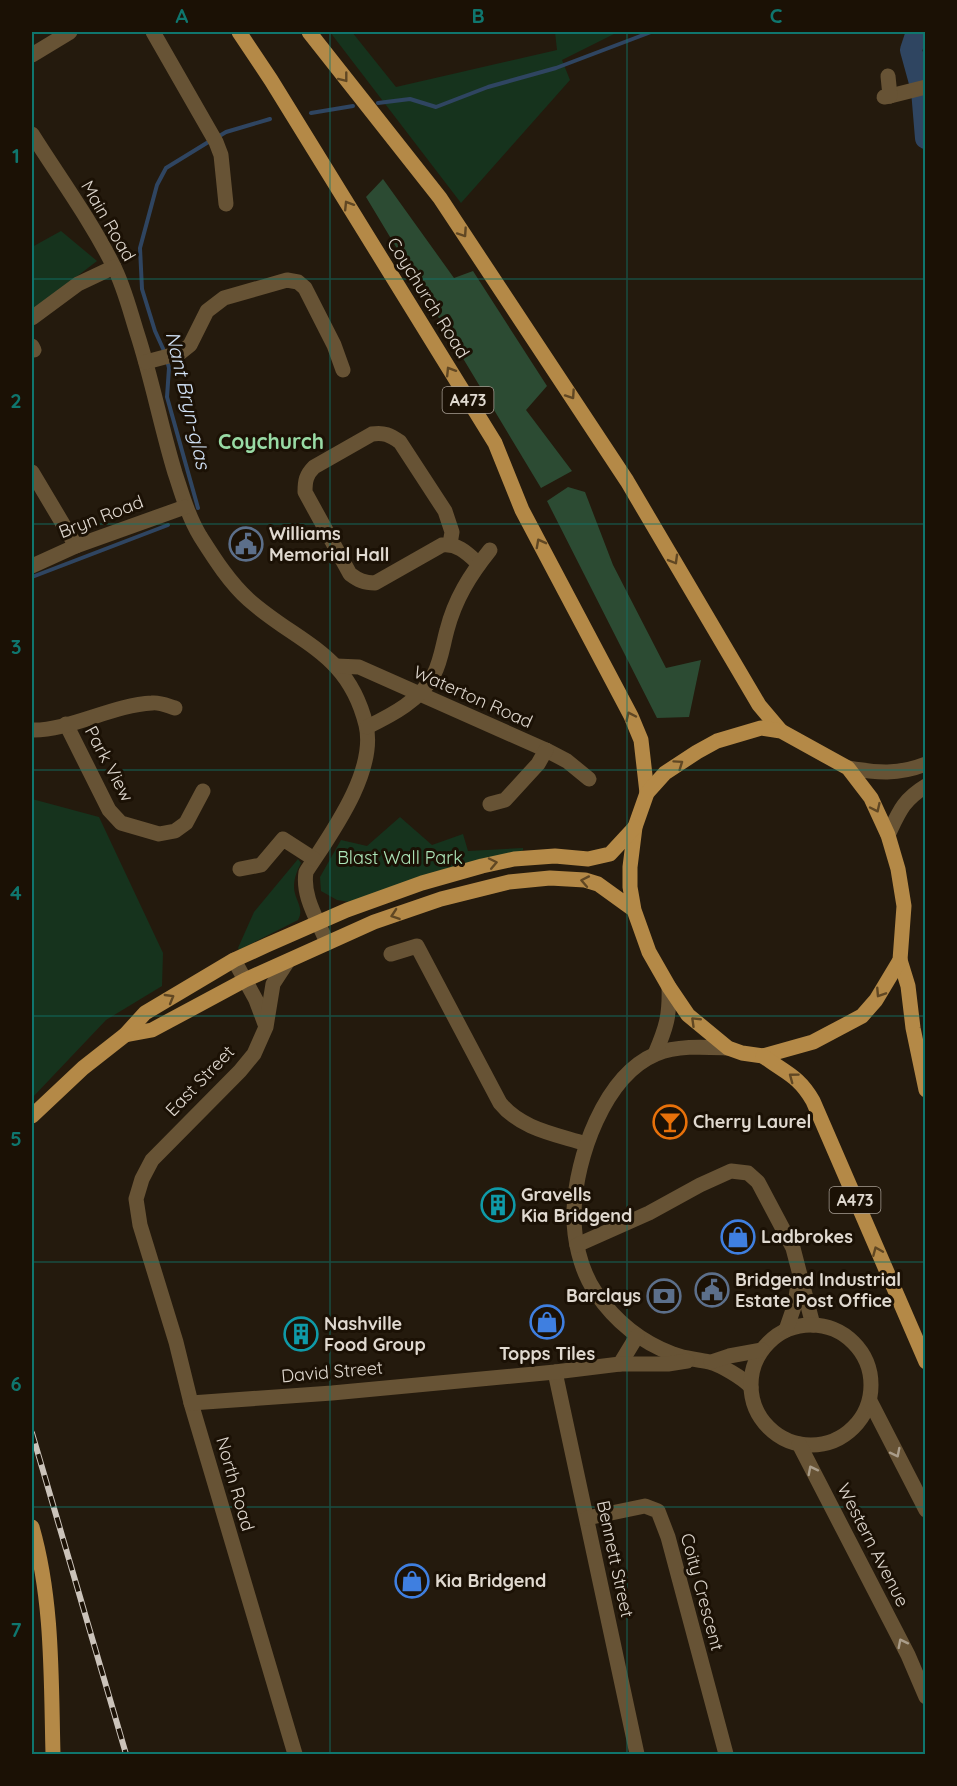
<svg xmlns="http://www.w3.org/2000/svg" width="957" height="1786" viewBox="0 0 957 1786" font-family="Quicksand,sans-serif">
	<rect width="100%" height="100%" fill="#241a0d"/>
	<!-- green -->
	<g fill="#16331d">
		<path d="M330 32H352L396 87 557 50 555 32H618L562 60 570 80 461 203Z"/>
		<path d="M61 231 97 261 32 311V247Z"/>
		<path d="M32 799 99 817 163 953 162 986 106 1020 32 1098Z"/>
		<path d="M400 817 432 845 463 834 468 851 523 848V850L514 859 349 902 337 900 321 891 320 877 341 840 367 846Z"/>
		<path d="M298 859 301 863C297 871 294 878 294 887 294 899 305 908 298 920L239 950 238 948 254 912Z"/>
	</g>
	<!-- forest -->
	<g fill="#2c4b33">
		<path d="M383 179 454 278 473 271 547 386 526 410 572 471 541 488 366 197Z"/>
		<path d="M568 487 585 492 613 565 666 668 701 660 689 717 657 718 547 501Z"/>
	</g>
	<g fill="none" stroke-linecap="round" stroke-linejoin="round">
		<!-- stream -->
		<g stroke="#2f4561" stroke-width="4">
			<path d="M378 103 410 99 436 107 488 87 556 68 651 32"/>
			<path d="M311 113 353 106"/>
			<path d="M216 138 226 132 270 119"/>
			<path d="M165 353 155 331 142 289 140 248 157 185 166 168 210 141"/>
			<path d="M167 360 169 368 167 397 198 508"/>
			<path d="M32 577 168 525"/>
		</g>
		<!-- river -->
		<path stroke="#2f4561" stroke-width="22" d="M917 32 911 50 922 90 926 138"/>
		<!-- minor -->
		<g stroke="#675335" stroke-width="15">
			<path d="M153 32 216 142 221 155 226 204"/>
			<path d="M32 55 70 32"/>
			<path d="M890 96 926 87"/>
			<path d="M884 97 890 96 888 76"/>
			<path d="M32 134C59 177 90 219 113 265 124 286 130 311 137 333 152 379 161 427 175 473 182 494 188 516 200 536 214 558 229 582 249 600 299 644 348 652 366 725 377 772 330 835 306 872 302 897 318 920 327 943"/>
			<path d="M32 318 78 284 114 267"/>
			<path d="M32 346 34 350"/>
			<path d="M146 362 180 353 190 345 207 311 224 298 287 280 298 282 305 288 334 345 343 370"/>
			<path d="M32 472 76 546"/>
			<path d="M450 544 452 532 445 511 400 442C390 435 384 432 372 434L314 467C306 475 305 481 305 492L350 574C358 580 364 583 375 583L442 545C458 543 468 554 479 564"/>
			<path d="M32 566 76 546 185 507"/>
			<path d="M336 666 359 667 546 750 567 761 589 779"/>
			<path d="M66 724 109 810 121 823 159 834 175 831 186 823 203 791"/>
			<path d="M367 727C392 715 421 700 434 674 441 661 443 644 447 630 455 599 470 575 490 550"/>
			<path d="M32 730C68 731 113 705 152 703 160 702 168 706 175 708"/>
			<path d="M848 768C878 773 897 775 926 764"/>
			<path d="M490 804 505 800 538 764 546 750"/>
			<path d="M888 835C899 812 903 800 926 786"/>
			<path d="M240 869 261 865 283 839 314 859"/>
			<path d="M391 954 417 946 500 1103C521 1129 555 1134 586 1144"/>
			<path d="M234 960 256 1000 265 1024"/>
			<path d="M288 961 273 984 266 1027 254 1054 240 1071 152 1160 142 1179 136 1199 140 1225 176 1342 191 1403 295 1754"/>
			<path d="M728 1048C705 1047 678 1045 656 1054 604 1076 576 1158 574 1210 573 1237 580 1270 596 1293 615 1321 641 1342 673 1354 685 1359 697 1359 709 1362 721 1365 743 1378 751 1387"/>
			<path d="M655 1054C666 1028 670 1016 669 987"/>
			<path d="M577 1245 649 1213 700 1185 731 1171 748 1173 758 1182 793 1248 813 1325"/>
			<circle cx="811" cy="1385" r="60"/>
			<path d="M786 1330 795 1304 799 1277"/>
			<path d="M711 1362 729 1356 762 1350"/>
			<path d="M620 1364 637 1336"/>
			<path d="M555 1372 637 1754"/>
			<path d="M870 1401 926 1510"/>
			<path d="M191 1403 332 1393 555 1372 620 1364H668L687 1361"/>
			<path d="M799 1444 908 1655 926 1697"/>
			<path d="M587 1518 645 1506 658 1511 668 1537 726 1754"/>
		</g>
		<!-- major -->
		<g stroke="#b48947" stroke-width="15">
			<path d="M239 32 271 80 495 443 522 510 631 716 641 740 647 793"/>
			<path d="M309 32 440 198 627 481 759 705 781 731"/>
			<path d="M900 960 908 986 913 1028 926 1090"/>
			<path d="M125 1035 152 1030 245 980 374 922 441 899 509 882 550 878 585 880 598 884 634 910 649 952 669 987 688 1015 728 1048 742 1053 763 1056 813 1042 862 1016 876 1000 900 960 904 906 898 869 888 835 871 798 848 768 781 731 761 728 717 741 697 752 665 773 647 793 635 827 630 867V887L634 910"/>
			<path d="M763 1056C785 1073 798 1075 813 1101L926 1362"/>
			<path d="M32 1116 83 1068 125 1035 145 1013 234 960 267 945 347 910 422 883 482 866 514 859 555 856 588 859 610 854 635 827"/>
			<path d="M32 1527C53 1600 51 1679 53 1754"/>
		</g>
		<!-- rail casing -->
		<g stroke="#cbc3ba" stroke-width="6">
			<path id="rail" d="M32 1433 126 1754"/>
		</g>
		<!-- rail -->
		<use href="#rail" stroke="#1b1105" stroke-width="4" stroke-dasharray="11" stroke-linecap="butt"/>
	</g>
	<!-- one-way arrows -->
	<defs><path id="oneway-chevron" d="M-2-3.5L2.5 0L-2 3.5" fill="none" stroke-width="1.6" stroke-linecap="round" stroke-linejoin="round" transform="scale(1.5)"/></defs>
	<g stroke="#604723">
		<use href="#oneway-chevron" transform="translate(344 78) rotate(52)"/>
		<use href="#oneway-chevron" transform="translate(348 205) rotate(-122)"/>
		<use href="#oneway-chevron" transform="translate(463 233) rotate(56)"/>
		<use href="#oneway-chevron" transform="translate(450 371) rotate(-122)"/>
		<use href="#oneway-chevron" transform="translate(571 395) rotate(56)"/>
		<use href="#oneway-chevron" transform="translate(540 543) rotate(-118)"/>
		<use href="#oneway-chevron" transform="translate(674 560) rotate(60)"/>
		<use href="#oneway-chevron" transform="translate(630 716) rotate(-115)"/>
		<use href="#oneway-chevron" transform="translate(679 764) rotate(-35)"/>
		<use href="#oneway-chevron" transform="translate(876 808) rotate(65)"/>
		<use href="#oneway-chevron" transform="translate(493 863) rotate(-12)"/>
		<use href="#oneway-chevron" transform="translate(585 881) rotate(-169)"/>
		<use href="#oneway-chevron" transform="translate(395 915) rotate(161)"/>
		<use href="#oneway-chevron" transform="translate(880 993) rotate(123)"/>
		<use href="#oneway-chevron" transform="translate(170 998) rotate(-30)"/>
		<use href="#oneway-chevron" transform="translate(695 1021) rotate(-136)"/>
		<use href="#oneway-chevron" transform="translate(793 1077) rotate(-143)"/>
		<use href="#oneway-chevron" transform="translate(877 1251) rotate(-113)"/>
	</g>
	<g stroke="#aa9d8a">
		<use href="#oneway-chevron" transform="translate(896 1453) rotate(63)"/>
		<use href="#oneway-chevron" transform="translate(812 1470) rotate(-117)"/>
		<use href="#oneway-chevron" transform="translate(902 1643) rotate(-117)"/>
	</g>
	<!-- grid -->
	<path fill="none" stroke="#0f766e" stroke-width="1.5" stroke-opacity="0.55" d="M330 32V1754M627 32V1754M32 279H926M32 524H926M32 770H926M32 1016H926M32 1262H926M32 1507H926"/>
	<!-- icons -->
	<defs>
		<g id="civic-ring" transform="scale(1.725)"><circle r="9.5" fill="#1b1105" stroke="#5c6f8a" stroke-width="1.5"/><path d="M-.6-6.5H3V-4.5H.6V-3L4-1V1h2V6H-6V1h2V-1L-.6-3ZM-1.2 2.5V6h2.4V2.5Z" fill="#5c6f8a"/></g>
		<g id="bar-ring" transform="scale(1.725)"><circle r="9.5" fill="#1b1105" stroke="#e8710a" stroke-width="1.5"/><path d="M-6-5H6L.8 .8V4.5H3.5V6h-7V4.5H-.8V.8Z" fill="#e8710a"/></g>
		<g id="building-ring" transform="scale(1.725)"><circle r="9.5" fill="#1b1105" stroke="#0f9aa8" stroke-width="1.5"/><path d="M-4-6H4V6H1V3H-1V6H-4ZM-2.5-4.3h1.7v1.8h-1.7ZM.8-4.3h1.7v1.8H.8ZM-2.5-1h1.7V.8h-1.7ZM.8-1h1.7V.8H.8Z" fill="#0f9aa8"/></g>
		<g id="shop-ring" transform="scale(1.725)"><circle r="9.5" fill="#1b1105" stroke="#3f7fe0" stroke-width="1.5"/><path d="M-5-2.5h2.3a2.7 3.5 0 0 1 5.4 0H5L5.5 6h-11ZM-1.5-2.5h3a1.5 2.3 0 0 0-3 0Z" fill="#3f7fe0"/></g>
		<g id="bank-ring" transform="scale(1.725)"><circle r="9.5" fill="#1b1105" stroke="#5c6f8a" stroke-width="1.5"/><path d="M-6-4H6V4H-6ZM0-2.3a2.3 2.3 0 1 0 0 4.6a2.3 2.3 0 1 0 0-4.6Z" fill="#5c6f8a"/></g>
	</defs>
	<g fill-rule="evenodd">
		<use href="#civic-ring" x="246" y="544"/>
		<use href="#bar-ring" x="670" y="1122"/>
		<use href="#building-ring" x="498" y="1205"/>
		<use href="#shop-ring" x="738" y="1237"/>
		<use href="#civic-ring" x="712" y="1290"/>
		<use href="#bank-ring" x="664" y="1296"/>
		<use href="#shop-ring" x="547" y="1322"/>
		<use href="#building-ring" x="301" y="1334"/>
		<use href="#shop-ring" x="412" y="1581"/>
	</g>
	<g text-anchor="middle" stroke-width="6" stroke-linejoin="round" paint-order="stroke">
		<!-- shield labels -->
		<g fill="#1b1105" stroke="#a59d93" stroke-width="1.5">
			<rect x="442.5" y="387" width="51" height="26" rx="4.5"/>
			<rect x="829.5" y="1187" width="51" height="26" rx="4.5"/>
		</g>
		<g font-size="16" font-weight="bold" fill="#e0d9d0">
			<text x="468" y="406">A473</text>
			<text x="855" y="1206">A473</text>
		</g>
		<!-- street labels -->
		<g font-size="18" fill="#e0d9d0" stroke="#1b1105">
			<text transform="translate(108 221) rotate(60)" y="6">Main Road</text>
			<text transform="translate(428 298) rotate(58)" y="6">Coychurch Road</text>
			<text transform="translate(101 517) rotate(-21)" y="6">Bryn Road</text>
			<text transform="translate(473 697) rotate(24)" y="6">Waterton Road</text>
			<text transform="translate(109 764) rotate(62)" y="6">Park View</text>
			<text transform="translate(200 1081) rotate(-46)" y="6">East Street</text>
			<text transform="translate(332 1372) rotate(-5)" y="6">David Street</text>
			<text transform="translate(235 1484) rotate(74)" y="6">North Road</text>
			<text transform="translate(873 1545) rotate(63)" y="6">Western Avenue</text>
			<text transform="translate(615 1559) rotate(78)" y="6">Bennett Street</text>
			<text transform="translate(702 1592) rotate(75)" y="6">Coity Crescent</text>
		</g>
		<!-- poi labels -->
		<g font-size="18" font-weight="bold" fill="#e0d9d0" stroke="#1b1105" text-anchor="start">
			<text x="269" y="540">Williams<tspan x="269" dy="21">Memorial Hall</tspan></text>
			<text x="693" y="1128">Cherry Laurel</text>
			<text x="521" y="1201">Gravells<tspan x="521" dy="21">Kia Bridgend</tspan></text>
			<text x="761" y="1243">Ladbrokes</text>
			<text x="735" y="1286">Bridgend Industrial<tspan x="735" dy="21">Estate Post Office</tspan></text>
			<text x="641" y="1302" text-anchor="end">Barclays</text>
			<text x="324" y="1330">Nashville<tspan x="324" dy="21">Food Group</tspan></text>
			<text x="547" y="1360" text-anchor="middle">Topps Tiles</text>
			<text x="435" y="1587">Kia Bridgend</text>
		</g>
		<!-- park labels -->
		<g font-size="18" fill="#ade6b9" stroke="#1b1105">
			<text x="400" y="864">Blast Wall Park</text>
		</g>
		<!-- water labels -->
		<g font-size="20" font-style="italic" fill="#d3e4f9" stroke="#1b1105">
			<text transform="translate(188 400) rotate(77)" y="7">Nant Bryn-glas</text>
		</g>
		<!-- quarter labels -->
		<g font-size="21" font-weight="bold" fill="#99dba5" stroke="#1b1105">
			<text x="271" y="449">Coychurch</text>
		</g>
	</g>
	<!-- border -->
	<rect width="957" height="1786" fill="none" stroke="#1b1105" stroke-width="66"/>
	<rect x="33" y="33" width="891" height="1720" fill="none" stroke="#0f766e" stroke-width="2"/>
	<g font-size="20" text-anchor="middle" font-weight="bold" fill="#0f766e">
		<text x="182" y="23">A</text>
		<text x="478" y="23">B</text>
		<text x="776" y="23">C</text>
		<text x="16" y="163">1</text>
		<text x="16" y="408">2</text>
		<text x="16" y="654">3</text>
		<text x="16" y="900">4</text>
		<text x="16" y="1146">5</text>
		<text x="16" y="1391">6</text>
		<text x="16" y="1637">7</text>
	</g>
</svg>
